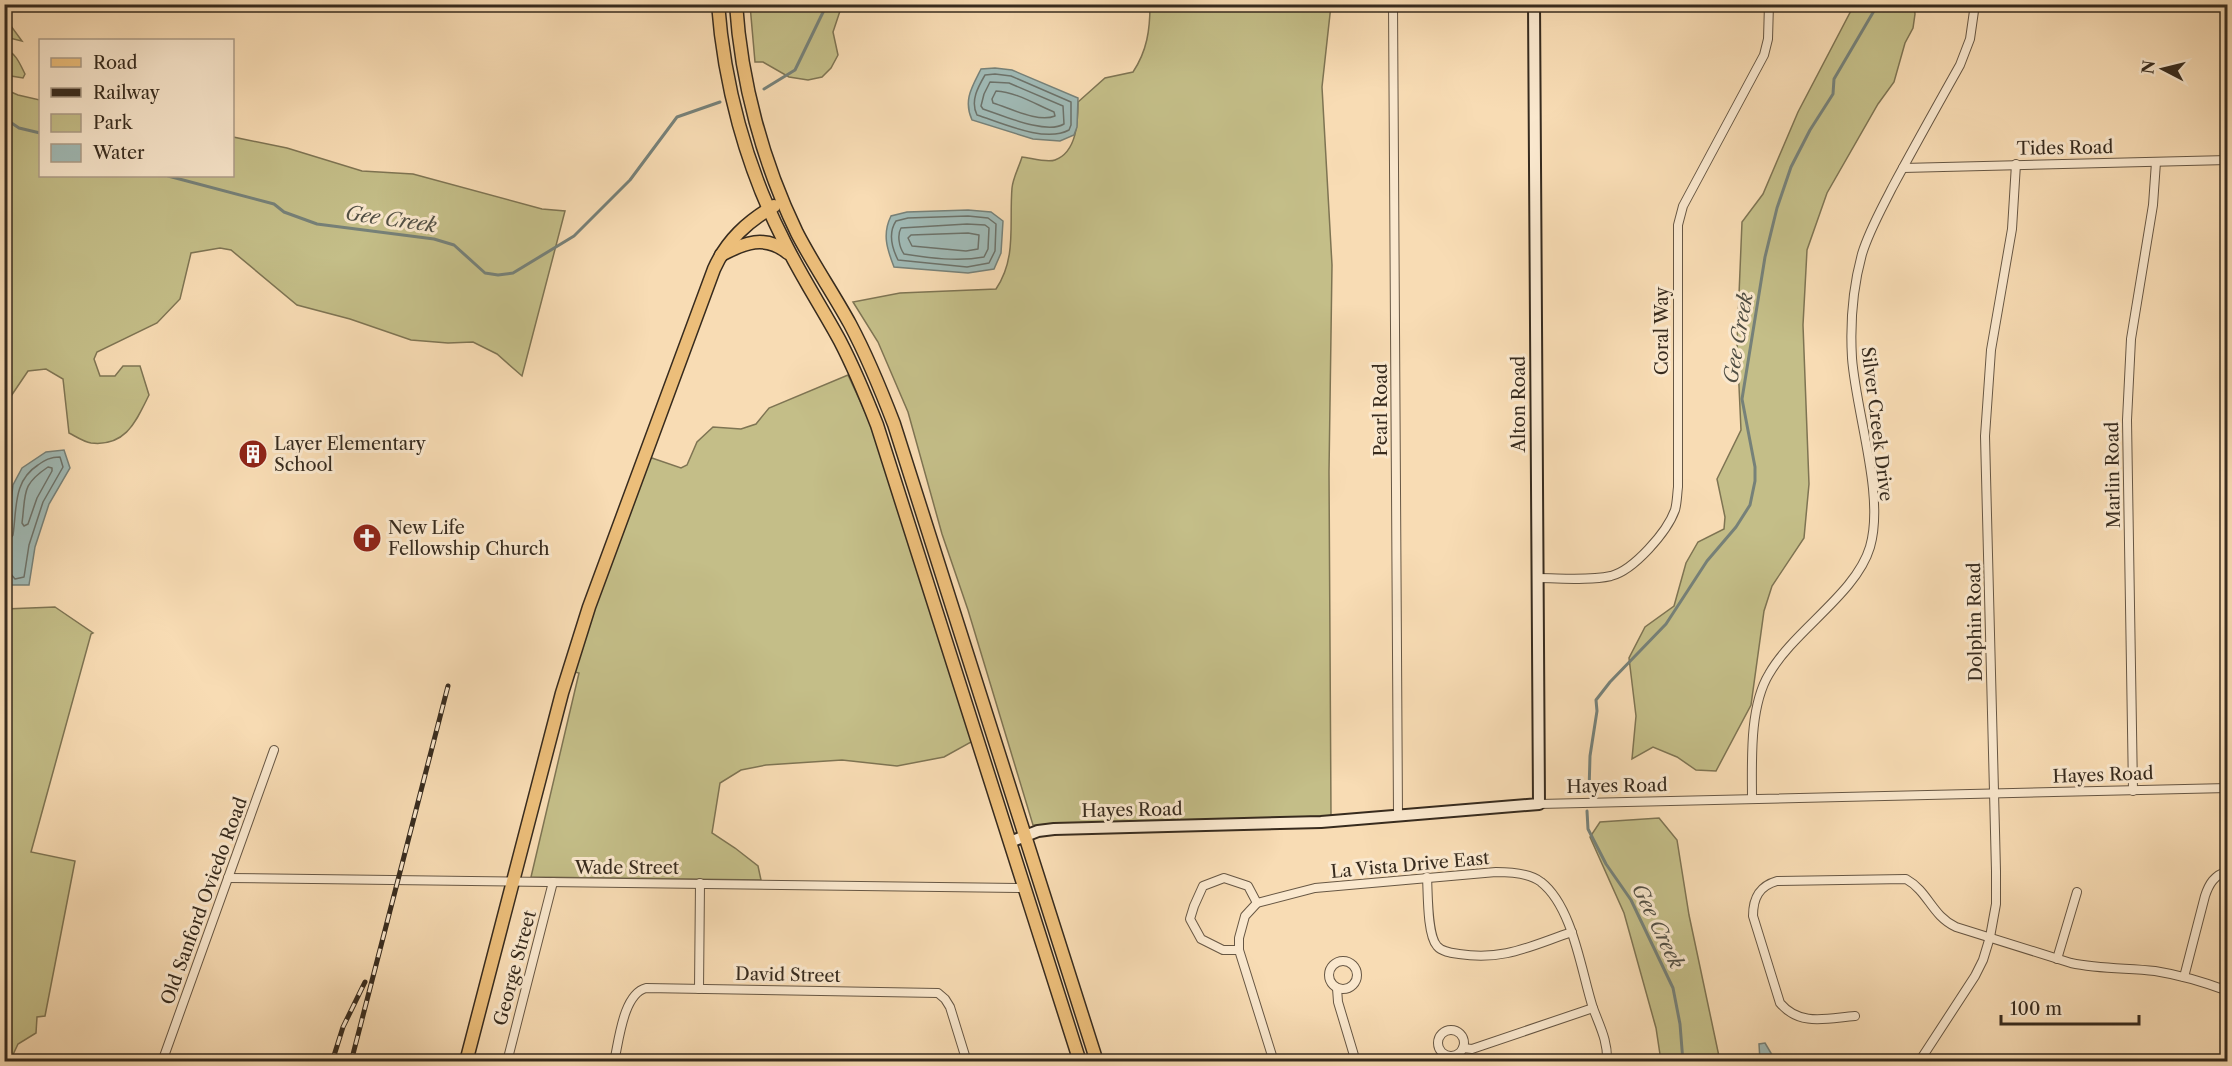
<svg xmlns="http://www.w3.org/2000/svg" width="2232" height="1066" viewBox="0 0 2232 1066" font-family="'Libre Caslon Text',serif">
	<rect width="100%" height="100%" fill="#f8dcb4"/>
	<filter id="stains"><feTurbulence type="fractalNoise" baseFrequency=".00333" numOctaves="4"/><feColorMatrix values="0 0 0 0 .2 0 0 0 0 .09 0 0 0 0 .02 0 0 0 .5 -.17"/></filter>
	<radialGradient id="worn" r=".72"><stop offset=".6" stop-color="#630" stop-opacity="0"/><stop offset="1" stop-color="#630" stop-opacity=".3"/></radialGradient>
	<!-- green -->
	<g fill="#c4be88" stroke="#7e7453" stroke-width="1.5">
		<path d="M750 5H842L833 32 838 55 831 68 822 77 808 80 789 77 763 62H755Z"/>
		<path d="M1150 5H1331L1322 87 1332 265 1329 472 1331 816 1033 825 968 610 942 534 908 412 878 342 853 302 900 293 996 289C1017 258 1009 224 1012 188 1013 178 1019 167 1022 157 1031 158 1047 163 1055 160 1077 152 1078 121 1078 102L1105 78 1133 72C1147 51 1150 30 1150 5Z"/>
		<path d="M1854 5H1914L1915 14 1913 28 1905 43 1894 82 1878 104 1827 193 1807 250 1803 325 1809 484 1804 538 1772 586 1764 611 1751 705 1716 771 1696 770 1677 757 1653 747 1632 759 1636 716 1629 658 1645 627 1674 606 1686 563 1698 542 1724 529 1725 517 1717 479 1741 430 1737 343 1742 222 1763 194 1798 112Z"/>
		<path d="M5 22 11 26 22 41 5 37Z"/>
		<path d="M5 49C16 53 20 64 25 74L23 78 5 75Z"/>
		<path d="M4 89 18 95 40 100V176H232L233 137 287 148 362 171 413 174 542 209 565 211 522 376 497 354 473 342 448 343 411 340 350 319 297 305 231 250 220 248 191 253 180 299 157 323 97 352 94 359 100 376H115L123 366H140L149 395C136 421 126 447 91 443 84 442 75 436 69 433L63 379 46 369 28 371 5 405Z"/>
		<path d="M848 375 867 416 877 443 973 741 944 757 897 766 842 760 766 765 741 770 720 783 712 833 735 848 758 866 761 880 531 877 579 673 574 672 597 598 649 457 681 468 687 465 697 442 713 427 741 429 756 424 769 408Z"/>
		<path d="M55 607 93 633 91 634 31 852 75 861 45 1016 37 1017 36 1033 18 1044 10 1061H5V609Z"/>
		<path d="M1659 818 1677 840 1689 915 1720 1061H1661L1656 1028 1624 913 1590 837 1600 822Z"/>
	</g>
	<!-- water -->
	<g fill="#a0bab6" stroke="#768179" stroke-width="1.5">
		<path d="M995 68 1012 70 1078 98 1077 127 1074 135 1060 141 1033 139 972 120C963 100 972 87 981 69Z"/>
		<path d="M968 210 991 212 1003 221 1001 253 994 269 968 273 894 267C887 249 882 234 891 216L907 212Z"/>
		<path d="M64 450 70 468 49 504 35 547 29 585H9L4 558 13 485 22 468 46 452Z"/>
		<path d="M1765 1043 1775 1060 1776 1061H1760L1759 1044Z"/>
	</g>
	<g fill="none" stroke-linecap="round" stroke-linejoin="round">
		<!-- shore -->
		<g stroke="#6c726a" stroke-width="1.5">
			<path d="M995 74 1011 76 1071 102V125L1069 130C1045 143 1002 123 977 115 970 101 978 87 985 75Z"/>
			<path d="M990 82 1009 83 1063 106 1064 124C1046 135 1002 115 983 109L981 106 984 94Z"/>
			<path d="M996 91C1016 92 1035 104 1054 112L1055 116C1038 123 1010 108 993 103L992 99Z"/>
			<path d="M968 216 988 218 996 224 995 251 989 263 967 267 898 260C892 248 888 233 896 221L908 218Z"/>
			<path d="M967 224 985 225 989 228 988 249 984 257C958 262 930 258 904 254 899 247 897 235 901 228Z"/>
			<path d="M968 233 979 235 978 249 966 251 912 246 908 238 911 235Z"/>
			<path d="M48 467 52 468V471L37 498 28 524 24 526 22 523C26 493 21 485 48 467Z"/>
			<path d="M4 540 10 539 13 535C17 508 13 481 38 465 45 460 50 457 60 457L63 467 43 502 29 545 24 577 15 579 10 573 4 571"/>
		</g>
		<!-- stream -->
		<g stroke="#768179" stroke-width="3">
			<path d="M764 89 795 70 827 4"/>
			<path d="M4 118 19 128 40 133"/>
			<path d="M168 176 274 204 284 212 317 224 434 239 454 245 485 273 498 275 513 273 574 236 630 180 677 117 720 102"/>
			<path d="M1589 792 1590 756 1597 711 1596 700 1610 682 1666 624 1707 561 1736 527 1750 505 1755 481V467L1742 399 1765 257 1777 208 1791 167 1810 130 1833 94 1834 79 1878 4"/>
			<path d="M1587 811 1588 829 1606 864 1631 900 1673 988 1680 1024 1683 1062"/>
		</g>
		<!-- street casing -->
		<g stroke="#675744" stroke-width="10">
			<g id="street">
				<path d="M1393 4 1398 815"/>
				<path d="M1903 168 2228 160"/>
				<path d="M1537 578C1561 578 1588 581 1611 576 1634 570 1667 532 1675 510 1677 503 1677 495 1678 487V225L1683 206 1764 55 1768 39 1769 4"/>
				<path d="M2133 791 2127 420 2131 339 2153 205 2156 162"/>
				<path d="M1752 799C1752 762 1749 707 1769 674 1794 630 1856 594 1870 547 1885 496 1856 413 1852 358 1850 324 1853 287 1862 254 1869 231 1881 210 1892 188 1914 147 1937 106 1960 65L1970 39 1975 4"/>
				<path d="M1539 804 2228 788"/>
				<path d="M1427 877C1428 893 1427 935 1437 946 1442 952 1452 953 1459 954 1504 961 1530 946 1572 932"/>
				<path d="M228 878 1025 888"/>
				<path d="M1239 950H1223L1201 939 1190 919 1194 906 1203 886 1224 878 1248 886 1257 903"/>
				<path d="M2057 959 2077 892"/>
				<circle cx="1343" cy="975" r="14"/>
				<path d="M2184 977 2205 896C2209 884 2214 875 2228 871"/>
				<path d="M1337 988 1338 1002 1356 1062"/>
				<path d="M699 989 700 883"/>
				<path d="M1855 1016C1828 1018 1800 1027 1780 1003L1753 916C1753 898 1759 886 1777 881L1906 879C1929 892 1931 915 1956 927L2071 963C2099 969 2127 968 2155 971 2180 975 2204 982 2228 991"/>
				<circle cx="1451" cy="1043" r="13"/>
				<path d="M1463 1048 1472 1049 1593 1008"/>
				<path d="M162 1062 274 750"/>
				<path d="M507 1062 553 882"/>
				<path d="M614 1062C619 1041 623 994 646 988L938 993 945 999 950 1007 967 1062"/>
				<path d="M1063 1062 1079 1057"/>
				<path d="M1274 1062 1239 950V938L1245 916 1257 903 1315 888 1496 872C1510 872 1530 873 1541 882 1573 907 1581 971 1593 1008 1600 1027 1608 1041 1607 1062"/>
				<path d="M1919 1062 1975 976 1983 960 1990 937 1996 904V871L1985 436 1991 350 2012 229 2016 164"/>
			</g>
		</g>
		<!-- secondary casing -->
		<g stroke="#372b1e" stroke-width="14">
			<path id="secondary" d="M1010 842 1038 831 1054 829 1321 822 1539 804 1534 4"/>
		</g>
		<!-- primary casing -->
		<g stroke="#372b1e" stroke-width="15">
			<g id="primary">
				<path d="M718 4C724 84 746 166 782 237 799 273 821 306 840 341 854 368 866 397 877 425L1080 1062"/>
				<path d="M736 4C741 82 763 163 797 233 813 264 833 293 850 324 867 356 881 390 894 424L1097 1062"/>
				<path d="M721 255C744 243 765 234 788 253"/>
				<path d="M466 1062 562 693 589 607 714 269C727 240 747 222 774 206"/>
			</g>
		</g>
		<!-- street -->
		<use href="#street" stroke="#fae8ce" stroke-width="8"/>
		<!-- secondary -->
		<use href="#secondary" stroke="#fae8ce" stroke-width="10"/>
		<!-- primary -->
		<use href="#primary" stroke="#ecbe7a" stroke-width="12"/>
		<!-- rail casing -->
		<g stroke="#372b1e" stroke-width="5">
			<g id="rail">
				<path d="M332 1062 343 1027 365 982"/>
				<path d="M351 1062 448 686"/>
			</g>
		</g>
		<!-- rail -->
		<use href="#rail" stroke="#fae8ce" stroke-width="3" stroke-dasharray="9" stroke-linecap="butt"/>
	</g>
	<!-- icons -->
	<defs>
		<g id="building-disc" transform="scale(1.5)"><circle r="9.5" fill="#8f2418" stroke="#fae8ce"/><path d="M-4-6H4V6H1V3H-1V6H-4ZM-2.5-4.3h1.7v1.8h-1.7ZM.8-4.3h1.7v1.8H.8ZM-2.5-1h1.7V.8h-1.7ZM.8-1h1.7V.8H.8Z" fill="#fff"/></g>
		<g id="church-disc" transform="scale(1.5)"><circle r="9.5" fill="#8f2418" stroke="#fae8ce"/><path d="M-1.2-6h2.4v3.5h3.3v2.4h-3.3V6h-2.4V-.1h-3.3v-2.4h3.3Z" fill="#fff"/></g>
	</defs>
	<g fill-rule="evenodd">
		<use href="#building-disc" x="253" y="454"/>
		<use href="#church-disc" x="367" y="538"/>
	</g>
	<g text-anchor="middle" stroke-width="6" stroke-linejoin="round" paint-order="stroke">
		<!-- street labels -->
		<g font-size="18" fill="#372b1e" stroke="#fae8ce">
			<text transform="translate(2065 148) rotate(-1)" y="6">Tides Road</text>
			<text transform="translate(1662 331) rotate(-90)" y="6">Coral Way</text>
			<text transform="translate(1519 404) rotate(-90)" y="6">Alton Road</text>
			<text transform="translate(1381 410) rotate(-90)" y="6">Pearl Road</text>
			<text transform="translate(1877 424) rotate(83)" y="6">Silver Creek Drive</text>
			<text transform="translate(2113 475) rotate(-91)" y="6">Marlin Road</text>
			<text transform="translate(1975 622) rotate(-91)" y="6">Dolphin Road</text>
			<text transform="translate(2103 775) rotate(-2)" y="6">Hayes Road</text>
			<text transform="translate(1617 786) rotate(-1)" y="6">Hayes Road</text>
			<text transform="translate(1132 810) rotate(-1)" y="6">Hayes Road</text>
			<text transform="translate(1410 865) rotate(-5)" y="6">La Vista Drive East</text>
			<text x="627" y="874">Wade Street</text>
			<text transform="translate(204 901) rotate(-70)" y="6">Old Sanford Oviedo Road</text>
			<text transform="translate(515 968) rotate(-75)" y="6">George Street</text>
			<text transform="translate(788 975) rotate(1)" y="6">David Street</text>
		</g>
		<!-- poi labels -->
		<g font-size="18" fill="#372b1e" stroke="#fae8ce" text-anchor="start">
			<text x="274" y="450">Layer Elementary<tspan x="274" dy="21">School</tspan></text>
			<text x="388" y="534">New Life<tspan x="388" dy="21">Fellowship Church</tspan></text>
		</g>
		<!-- water labels -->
		<g font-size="20" font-style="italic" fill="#514f44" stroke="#fae8ce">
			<text transform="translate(391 219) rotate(8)" y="7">Gee Creek</text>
			<text transform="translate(1738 338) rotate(-80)" y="7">Gee Creek</text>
			<text transform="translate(1658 926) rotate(64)" y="7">Gee Creek</text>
		</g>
	</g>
	<!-- margin -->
	<rect width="2232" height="1066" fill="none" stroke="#f8dcb4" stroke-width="24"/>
	<rect x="6" y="6" width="2220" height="1054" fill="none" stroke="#372b1e" stroke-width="3"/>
	<rect x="12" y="12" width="2208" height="1042" fill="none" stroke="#372b1e" stroke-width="1.5"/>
	<!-- legend -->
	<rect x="39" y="39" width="195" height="138" fill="#fae8ce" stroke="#ac9c88" stroke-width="1.5"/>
	<rect x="51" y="58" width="30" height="9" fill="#ecbe7a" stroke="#ac9c88" stroke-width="1.5"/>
	<text x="93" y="69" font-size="18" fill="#372b1e">Road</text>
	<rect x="51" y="88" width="30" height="9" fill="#372b1e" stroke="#ac9c88" stroke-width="1.5"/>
	<text x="93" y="99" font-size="18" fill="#372b1e">Railway</text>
	<rect x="51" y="114" width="30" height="18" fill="#c4be88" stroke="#ac9c88" stroke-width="1.5"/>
	<text x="93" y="129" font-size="18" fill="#372b1e">Park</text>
	<rect x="51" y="144" width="30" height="18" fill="#a0bab6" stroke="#ac9c88" stroke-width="1.5"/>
	<text x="93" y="159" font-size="18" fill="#372b1e">Water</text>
	<!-- north arrow -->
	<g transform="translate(2163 69) rotate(277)" stroke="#fae8ce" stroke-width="4.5" paint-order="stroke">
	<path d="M0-4.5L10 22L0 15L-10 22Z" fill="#372b1e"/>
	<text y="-9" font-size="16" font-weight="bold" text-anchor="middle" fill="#372b1e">N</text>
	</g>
	<!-- scale -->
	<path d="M2001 1015v9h138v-9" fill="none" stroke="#372b1e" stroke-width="3"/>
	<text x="2010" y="1015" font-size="18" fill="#372b1e" stroke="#fae8ce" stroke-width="4.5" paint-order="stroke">100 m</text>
	<rect width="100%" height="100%" filter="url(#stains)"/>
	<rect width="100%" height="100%" fill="url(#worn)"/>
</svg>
